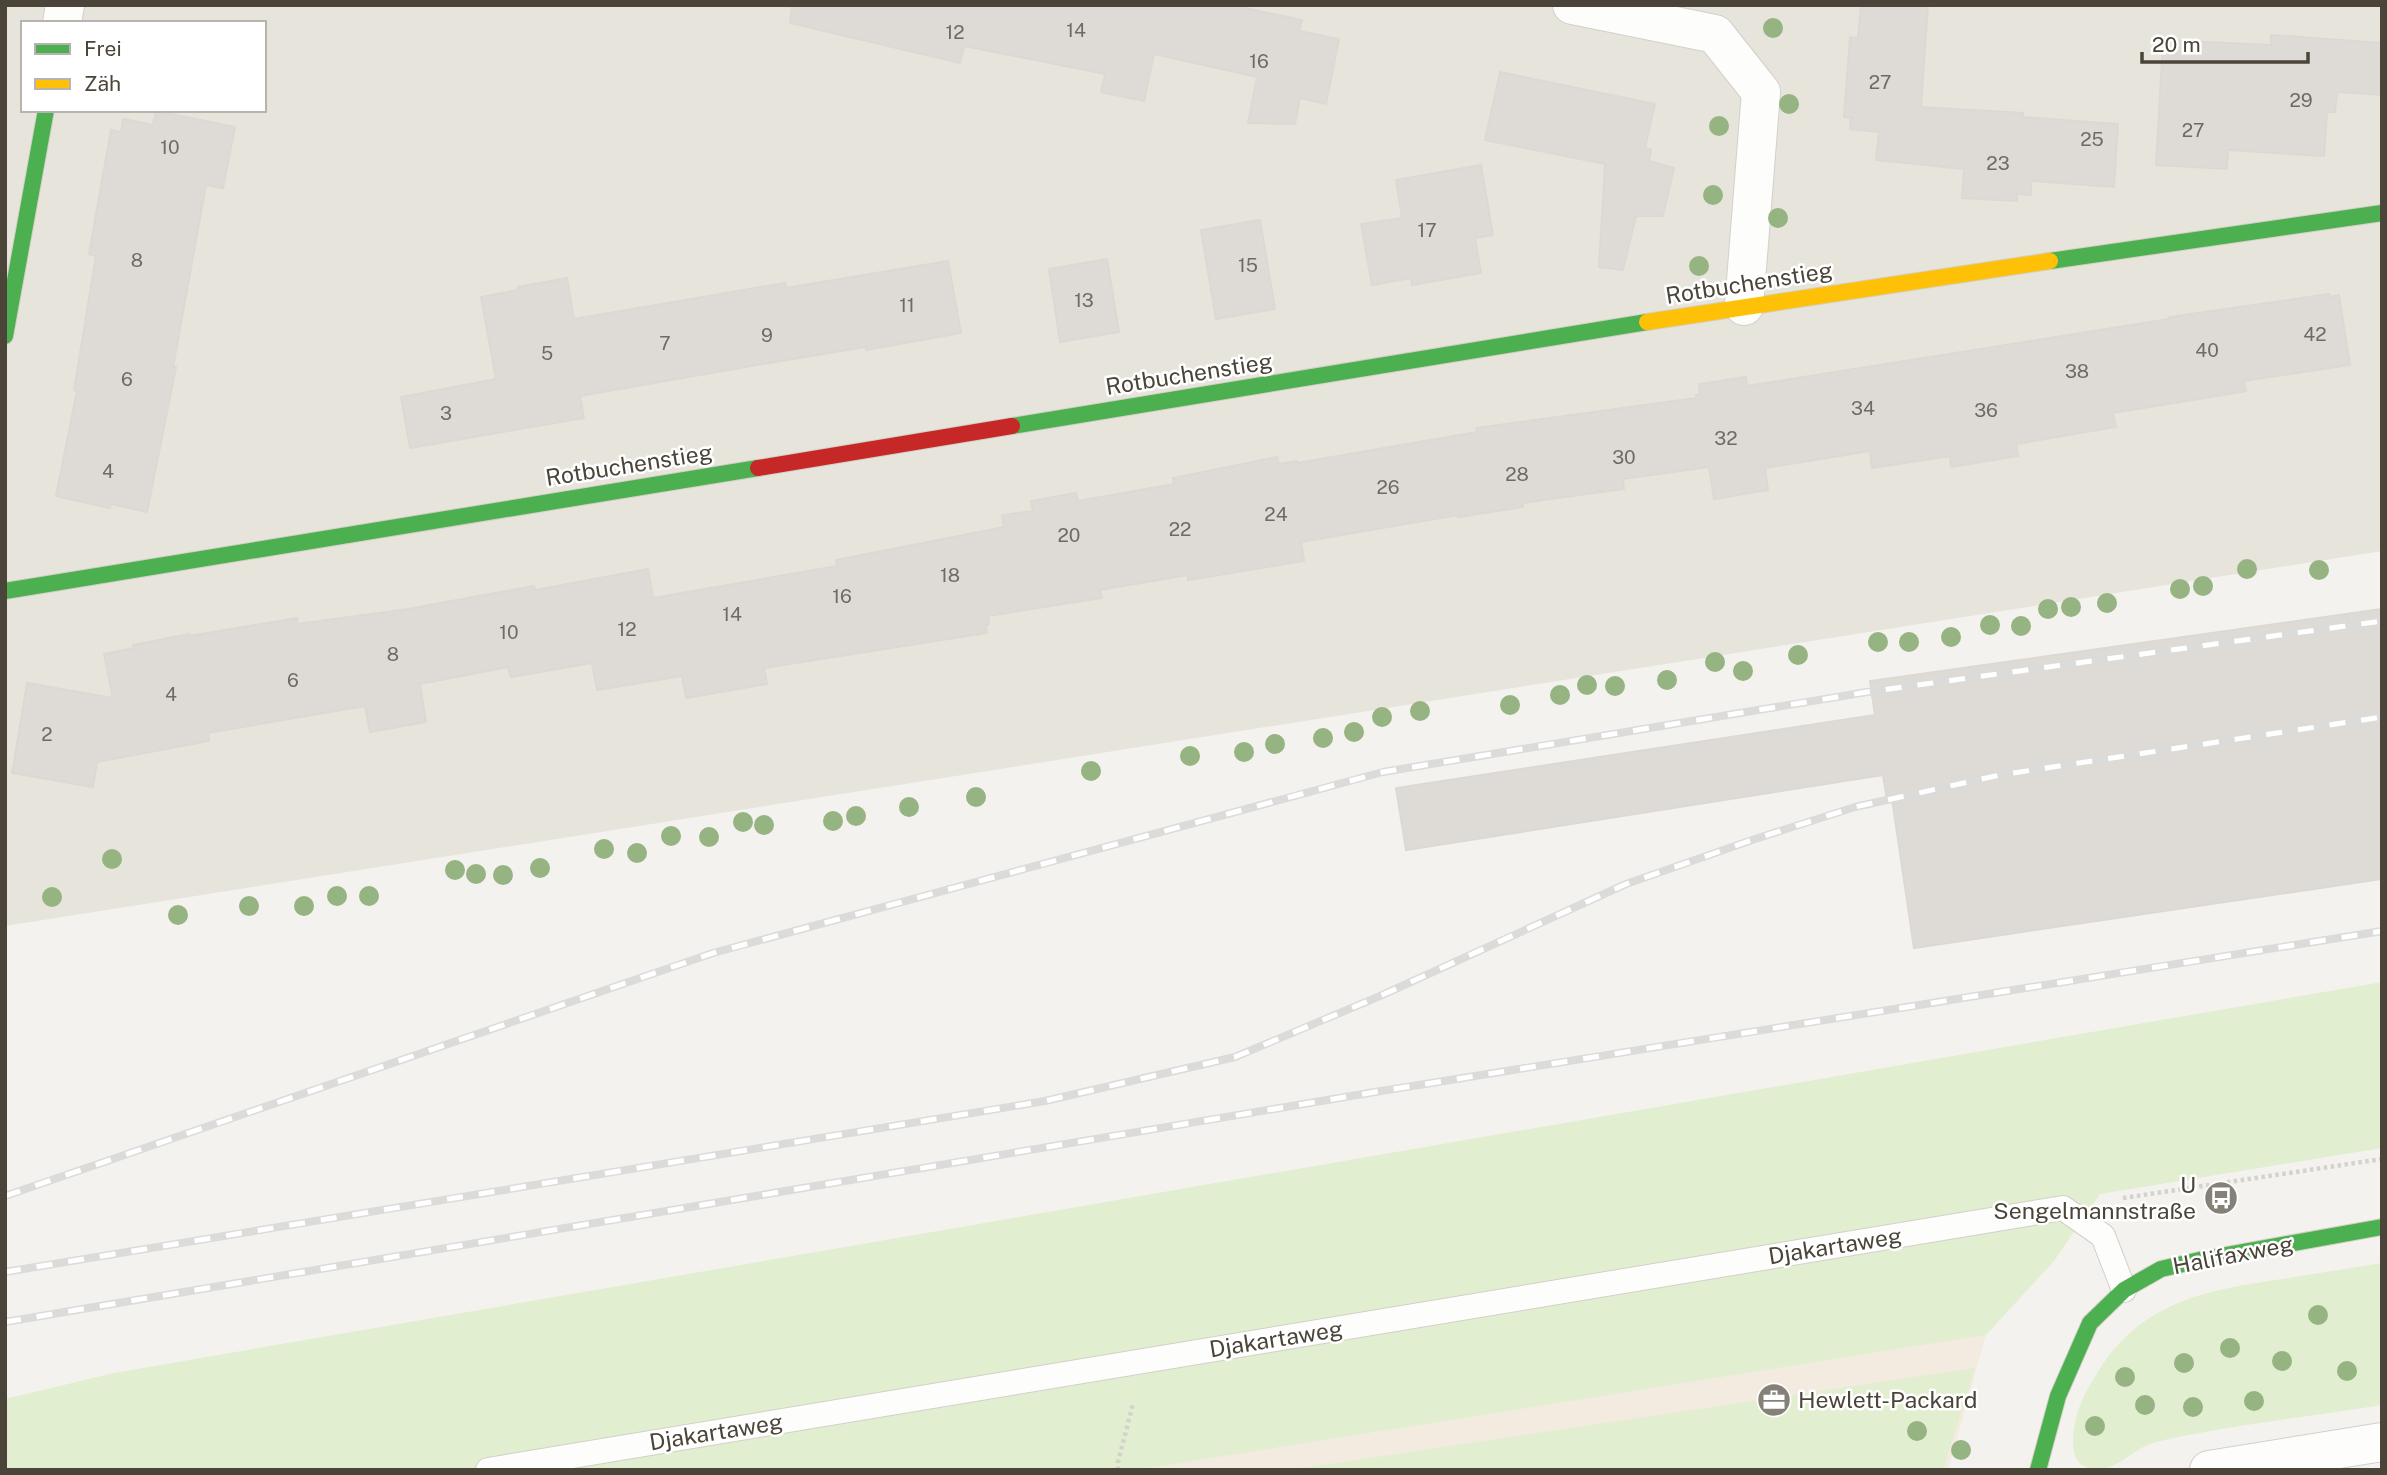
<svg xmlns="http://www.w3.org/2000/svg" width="2387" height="1475" viewBox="0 0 2387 1475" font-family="'Public Sans',sans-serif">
	<rect width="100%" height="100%" fill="#f4f2ee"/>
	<!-- residential -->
	<path fill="#e7e4dc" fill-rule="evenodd" d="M5 5H2382V551L5 926ZM23 23H264V110H23Z"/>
	<!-- commercial -->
	<path fill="#f3ebdf" d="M1986 1335 1948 1470H1137L1175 1464Z"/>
	<!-- green -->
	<g fill="#e1eecf">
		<path d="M2382 982V1148L2100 1194 2054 1261 1986 1335 1137 1470H5V1399L114 1373Z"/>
		<path d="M2382 1263V1405C2307 1417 2230 1425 2156 1442 2133 1447 2116 1475 2089 1468 2071 1463 2072 1443 2074 1428 2077 1406 2087 1389 2099 1370 2143 1301 2207 1290 2282 1279 2315 1274 2348 1268 2382 1263Z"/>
		<path d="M1975 1368 1943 1470H1289L1974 1368Z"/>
	</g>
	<!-- building -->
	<g fill="#dedbd6" stroke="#dcd9d4" stroke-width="2">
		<path d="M792 5H1231L1302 20 1299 31 1339 39 1326 104 1300 98 1295 124 1248 123 1257 77 1154 54 1144 101 1101 92 1105 74 964 46 960 63 790 23Z"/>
		<path d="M1861 5H1928L1921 107 2023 113V117L2118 124 2114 187 2031 181V195L2017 194V201L1962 198 1964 169 1876 160 1879 132 1850 129 1851 118 1844 117 1850 37 1858 38Z"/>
		<path d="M2271 35 2382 43V95L2337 92 2335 112H2327L2324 156 2228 150 2227 169 2156 165 2163 40 2271 45Z"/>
		<path d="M1500 72 1655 104 1645 148 1651 150 1649 161 1674 168 1663 216H1636L1623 270 1599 267 1605 164 1485 140Z"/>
		<path d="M156 111 235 127 223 188 206 185 173 367H176L147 512 111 504 110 508 56 496 77 391 74 390 96 256 89 254 111 130 121 132 123 119 153 125Z"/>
		<path d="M1481 165 1493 235 1475 238 1481 273 1412 285 1411 278 1372 285 1361 224 1402 218 1396 180Z"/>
		<path d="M1260 220 1275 309 1216 319 1201 230Z"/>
		<path d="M1107 259 1119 332 1060 342 1049 269Z"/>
		<path d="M948 261 961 333 866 350V347L757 365 580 396 584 418 410 448 401 397 496 379 481 297 518 290V287L567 278 574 319 785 283 786 288Z"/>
		<path d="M2329 294V297L2339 295 2350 365 2244 381 2246 391 2241 392 2113 413 2116 427 2016 444 2018 456 1951 467 1950 456 1872 468 1870 451 1765 468 1768 490 1714 499 1709 467 1623 479 1624 489 1522 503 1523 507 1458 517V515L1301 542 1304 561 1188 580V575L1100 590 1102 598 988 616 989 624 986 625 987 633 764 668 767 684 686 698 682 676 597 690 592 663 511 677 508 667 420 684 426 722 370 732 365 706 208 733 209 741 97 762 93 787 12 773 27 683 113 698 104 654 134 648 133 645 189 634V636L297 618 298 624 408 609 534 586 535 590 648 569 653 598 837 566 836 560 1004 527 1002 515 1033 511 1031 501 1076 493 1078 501 1174 484 1173 478 1277 457 1279 464 1297 461V463L1477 432 1476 428 1696 398V395L1700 394 1699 384 1746 377 1747 386 2169 319V317Z"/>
		<path d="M2382 609V879L1914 948 1892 799 1887 800 1883 775 1406 850 1396 788 1875 715 1870 681Z"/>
	</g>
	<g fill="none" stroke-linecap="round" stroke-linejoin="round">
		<!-- lane casing -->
		<g stroke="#d2d0cb" stroke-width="26">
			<path id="lane" d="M488 1470 2063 1208 2103 1236 2124 1290"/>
		</g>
		<!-- street casing -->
		<g stroke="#d2d0cb" stroke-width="40">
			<g id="street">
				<path d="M1572 5 1715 34 1761 92 1744 306"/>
				<path d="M62 23 65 5"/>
				<path d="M2209 1470 2382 1442"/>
			</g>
		</g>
		<!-- fast casing -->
		<g stroke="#d3cfc5" stroke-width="18">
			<g id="fast">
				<path d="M2050 261 2382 213"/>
				<path d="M5 336 46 110"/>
				<path d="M1012 426 1647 322"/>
				<path d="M5 591 758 468"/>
				<path d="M2038 1470 2058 1396 2090 1323 2124 1290 2161 1269 2204 1259 2382 1227"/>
			</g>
		</g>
		<!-- slow casing -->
		<g stroke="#d3cfc5" stroke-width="18">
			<path id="slow" d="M1647 322 2050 261"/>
		</g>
		<!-- jam casing -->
		<g stroke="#d3cfc5" stroke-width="18">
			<path id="jam" d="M758 468 1012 426"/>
		</g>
		<!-- path -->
		<g stroke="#d3d2cc" stroke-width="4.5" stroke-dasharray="3.5 3.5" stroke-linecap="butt">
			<path d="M2123 1198 2382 1159"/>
			<path d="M1118 1470V1462L1133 1404"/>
		</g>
		<!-- lane -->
		<use href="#lane" stroke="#fdfdfc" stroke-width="24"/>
		<!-- street -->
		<use href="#street" stroke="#fdfdfc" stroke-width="38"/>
		<!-- fast -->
		<use href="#fast" stroke="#4caf50" stroke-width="16"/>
		<!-- slow -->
		<use href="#slow" stroke="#ffc107" stroke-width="16"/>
		<!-- jam -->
		<use href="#jam" stroke="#c62828" stroke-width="16"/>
		<!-- rail casing -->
		<g stroke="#dbdbda" stroke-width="8">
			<g id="rail">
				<path d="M5 1196 713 953 1383 772 1867 692 2382 621"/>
				<path d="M5 1272 1045 1101 1235 1057 1380 996 1626 884 1755 839 1855 807 2000 775 2382 717"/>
				<path d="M5 1322 1375 1092 2382 931"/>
			</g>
		</g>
		<!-- rail -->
		<use href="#rail" stroke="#fff" stroke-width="5" stroke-dasharray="16" stroke-linecap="butt"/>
	</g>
	<!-- trees -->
	<g fill="#96b382">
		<circle cx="1773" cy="28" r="10"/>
		<circle cx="1789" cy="104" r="10"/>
		<circle cx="1719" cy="126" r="10"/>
		<circle cx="1713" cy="195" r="10"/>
		<circle cx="1778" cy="218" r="10"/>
		<circle cx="1699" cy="266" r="10"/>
		<circle cx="2247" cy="569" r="10"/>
		<circle cx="2319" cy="570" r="10"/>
		<circle cx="2203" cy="586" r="10"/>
		<circle cx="2180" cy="589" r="10"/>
		<circle cx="2107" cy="603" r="10"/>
		<circle cx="2071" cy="607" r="10"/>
		<circle cx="2048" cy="609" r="10"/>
		<circle cx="1990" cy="625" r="10"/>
		<circle cx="2021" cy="626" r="10"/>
		<circle cx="1951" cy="637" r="10"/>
		<circle cx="1878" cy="642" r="10"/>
		<circle cx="1909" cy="642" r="10"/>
		<circle cx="1798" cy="655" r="10"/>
		<circle cx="1715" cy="662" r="10"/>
		<circle cx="1743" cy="671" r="10"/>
		<circle cx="1667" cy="680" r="10"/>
		<circle cx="1587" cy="685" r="10"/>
		<circle cx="1615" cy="686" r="10"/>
		<circle cx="1560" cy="695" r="10"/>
		<circle cx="1510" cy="705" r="10"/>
		<circle cx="1420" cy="711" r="10"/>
		<circle cx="1382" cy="717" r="10"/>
		<circle cx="1354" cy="732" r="10"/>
		<circle cx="1323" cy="738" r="10"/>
		<circle cx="1275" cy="744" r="10"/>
		<circle cx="1244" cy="752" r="10"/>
		<circle cx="1190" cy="756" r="10"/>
		<circle cx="1091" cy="771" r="10"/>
		<circle cx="976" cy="797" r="10"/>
		<circle cx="909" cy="807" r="10"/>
		<circle cx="856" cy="816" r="10"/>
		<circle cx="833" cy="821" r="10"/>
		<circle cx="743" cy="822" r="10"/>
		<circle cx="764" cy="825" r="10"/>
		<circle cx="671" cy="836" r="10"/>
		<circle cx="709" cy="837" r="10"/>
		<circle cx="604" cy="849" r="10"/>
		<circle cx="637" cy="853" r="10"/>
		<circle cx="112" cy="859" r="10"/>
		<circle cx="540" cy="868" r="10"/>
		<circle cx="455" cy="870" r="10"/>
		<circle cx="476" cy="874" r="10"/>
		<circle cx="503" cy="875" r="10"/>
		<circle cx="337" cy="896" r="10"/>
		<circle cx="369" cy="896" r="10"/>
		<circle cx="52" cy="897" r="10"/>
		<circle cx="249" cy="906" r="10"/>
		<circle cx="304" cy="906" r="10"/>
		<circle cx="178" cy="915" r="10"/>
		<circle cx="2318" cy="1315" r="10"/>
		<circle cx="2230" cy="1348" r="10"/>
		<circle cx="2282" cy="1361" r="10"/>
		<circle cx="2184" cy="1363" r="10"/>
		<circle cx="2347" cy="1371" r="10"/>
		<circle cx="2125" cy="1377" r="10"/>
		<circle cx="2254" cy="1401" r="10"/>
		<circle cx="2145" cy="1405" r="10"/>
		<circle cx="2193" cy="1407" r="10"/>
		<circle cx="2095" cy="1426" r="10"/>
		<circle cx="1917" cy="1431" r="10"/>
		<circle cx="1961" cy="1450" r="10"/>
	</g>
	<!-- icons -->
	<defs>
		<g id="bus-disc" transform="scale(1.75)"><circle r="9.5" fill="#868178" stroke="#fff"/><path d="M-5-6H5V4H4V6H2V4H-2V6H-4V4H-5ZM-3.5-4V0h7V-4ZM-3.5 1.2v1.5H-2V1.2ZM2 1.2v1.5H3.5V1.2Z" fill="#fff"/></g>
		<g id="office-disc" transform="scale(1.75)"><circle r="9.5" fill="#868178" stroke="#fff"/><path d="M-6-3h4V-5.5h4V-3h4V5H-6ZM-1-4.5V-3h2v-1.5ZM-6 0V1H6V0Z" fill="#fff"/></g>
	</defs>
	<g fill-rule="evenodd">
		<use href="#bus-disc" x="2221" y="1198"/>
		<use href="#office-disc" x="1774" y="1400"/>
	</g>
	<g text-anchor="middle" stroke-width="5" stroke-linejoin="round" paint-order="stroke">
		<!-- number labels -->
		<g font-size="19" fill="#706a61">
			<text x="1076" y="37">14</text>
			<text x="955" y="39">12</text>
			<text x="1259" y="68">16</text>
			<text x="1880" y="89">27</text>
			<text x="2301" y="107">29</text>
			<text x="2193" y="137">27</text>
			<text x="2092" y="146">25</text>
			<text x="170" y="154">10</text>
			<text x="1998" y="170">23</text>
			<text x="1427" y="237">17</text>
			<text x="137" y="267">8</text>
			<text x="1248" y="272">15</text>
			<text x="1084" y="307">13</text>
			<text x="907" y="312">11</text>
			<text x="2315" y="341">42</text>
			<text x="767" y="342">9</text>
			<text x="665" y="350">7</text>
			<text x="2207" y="357">40</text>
			<text x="547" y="360">5</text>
			<text x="2077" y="378">38</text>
			<text x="127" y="386">6</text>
			<text x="1863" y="415">34</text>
			<text x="1986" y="417">36</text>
			<text x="446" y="420">3</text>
			<text x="1726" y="445">32</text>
			<text x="1624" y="464">30</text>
			<text x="108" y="478">4</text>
			<text x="1517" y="481">28</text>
			<text x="1388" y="494">26</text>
			<text x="1276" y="521">24</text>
			<text x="1180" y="536">22</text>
			<text x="1069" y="542">20</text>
			<text x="950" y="582">18</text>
			<text x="842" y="603">16</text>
			<text x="732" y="621">14</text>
			<text x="627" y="636">12</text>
			<text x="509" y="639">10</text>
			<text x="393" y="661">8</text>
			<text x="293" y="687">6</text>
			<text x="171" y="701">4</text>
			<text x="47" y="741">2</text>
		</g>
		<!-- street labels -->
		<g font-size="23" fill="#4b4439" stroke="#fff">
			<text transform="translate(1749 283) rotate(-9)" y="8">Rotbuchenstieg</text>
			<text transform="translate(1189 374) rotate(-9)" y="8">Rotbuchenstieg</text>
			<text transform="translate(629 465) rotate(-9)" y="8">Rotbuchenstieg</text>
			<text transform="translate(1835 1246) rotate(-9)" y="8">Djakartaweg</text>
			<text transform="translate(2233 1255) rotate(-11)" y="8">Halifaxweg</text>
			<text transform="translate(1276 1339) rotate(-9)" y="8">Djakartaweg</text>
			<text transform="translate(716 1432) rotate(-9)" y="8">Djakartaweg</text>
		</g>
		<!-- poi labels -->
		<g font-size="23" fill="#4b4439" stroke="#fff" text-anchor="end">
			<text x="2196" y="1193">U<tspan x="2196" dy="26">Sengelmannstraße</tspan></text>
			<text x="1798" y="1408" text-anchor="start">Hewlett-Packard</text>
		</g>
	</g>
	<!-- border -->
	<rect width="2387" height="1475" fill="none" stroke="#4b4439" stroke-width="14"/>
	<!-- legend -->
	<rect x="21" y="21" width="245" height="91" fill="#ffffff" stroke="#b7b4b0" stroke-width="2"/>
	<rect x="35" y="44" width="35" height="10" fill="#4caf50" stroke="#b7b4b0" stroke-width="2"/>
	<text x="84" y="56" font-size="21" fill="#4b4439">Frei</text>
	<rect x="35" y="79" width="35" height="10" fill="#ffc107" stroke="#b7b4b0" stroke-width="2"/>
	<text x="84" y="91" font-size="21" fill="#4b4439">Zäh</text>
	<!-- scale -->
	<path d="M2142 52v10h166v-10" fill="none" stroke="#4b4439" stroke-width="3.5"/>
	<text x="2152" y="52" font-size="21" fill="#4b4439" stroke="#ffffff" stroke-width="5" paint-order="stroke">20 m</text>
</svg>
